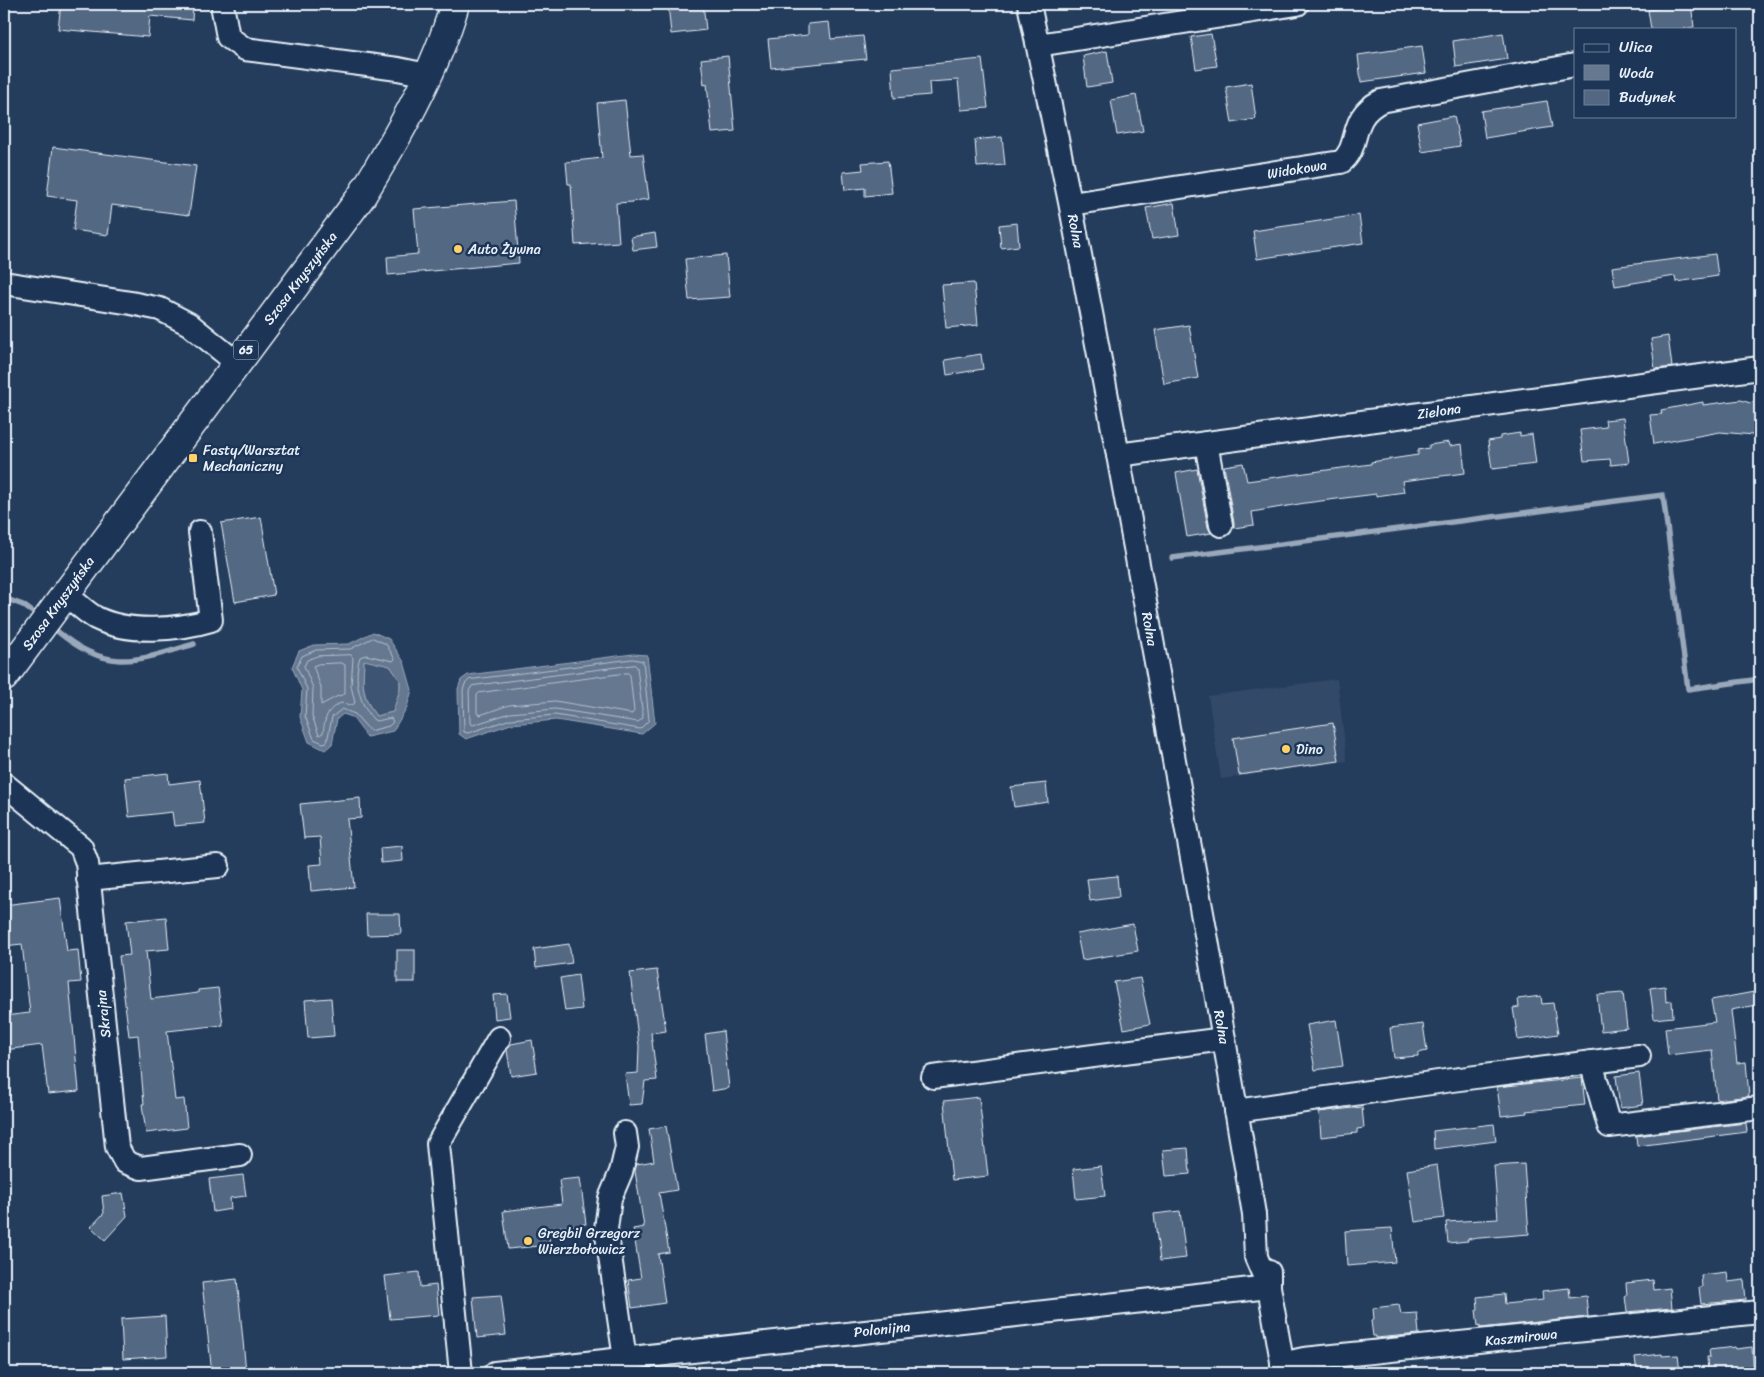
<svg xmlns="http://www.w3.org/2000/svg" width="1764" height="1377" viewBox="0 0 1764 1377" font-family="Sriracha,sans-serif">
	<rect width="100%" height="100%" fill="#253d5d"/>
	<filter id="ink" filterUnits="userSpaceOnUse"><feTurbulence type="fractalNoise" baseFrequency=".02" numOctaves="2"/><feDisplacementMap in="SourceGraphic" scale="10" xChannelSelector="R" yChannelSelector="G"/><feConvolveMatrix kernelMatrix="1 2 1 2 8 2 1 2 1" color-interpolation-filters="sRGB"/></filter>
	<g filter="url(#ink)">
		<!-- built -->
		<path fill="#334a68" d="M1337 679 1347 761 1221 779 1208 696Z"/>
		<!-- green -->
		<path fill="#3e5472" stroke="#93a2b5" d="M364 659 390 666 400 680V689L393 712 376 716C361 694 363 685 364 659Z"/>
		<!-- water -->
		<g fill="#657890" stroke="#99a8ba" fill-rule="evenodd">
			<path d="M373 632 389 639 404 662 412 690 407 707 393 731 367 737 352 717 343 714 337 719 332 744 325 750 309 742 300 717 302 690 292 667 299 651 314 645 349 644ZM364 660 390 666 400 680V689L393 712 376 716C360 694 363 686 364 660Z"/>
			<path d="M633 654 647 655 655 723 642 734 556 720 511 724 466 739 459 734 458 689 461 680 468 675Z"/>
		</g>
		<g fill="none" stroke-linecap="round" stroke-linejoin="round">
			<!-- shore -->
			<g stroke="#b4c1ce" stroke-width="1">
				<path d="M373 638 386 644 395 659 393 661 366 655 360 657C353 677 359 705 374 720L377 721 391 718 393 722 389 726 370 731 355 714 342 709 332 717 327 742 323 743 314 739 305 716 307 689 297 667 302 656 316 650 350 649Z"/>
				<path d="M351 655 353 658 351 686 355 703 352 705 341 703C326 709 325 719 323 733L319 735 312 716 313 688 304 666 307 660 317 656Z"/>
				<path d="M633 659 643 661 649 720 640 729 555 715 511 719 468 733 464 732 463 690 465 684 469 680Z"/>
				<path d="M342 663 345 665V694L336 697 321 705V687L313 666 318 664Z"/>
				<path d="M635 665 637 667 643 718 638 722 555 709 510 713 473 725 470 723 469 691 472 686Z"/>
				<path d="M628 673 630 675 634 711 632 714 555 701 509 705 480 715 477 713V695L479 693Z"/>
			</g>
			<!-- stream -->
			<g stroke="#99a8ba" stroke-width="5.5">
				<path d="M1172 558 1663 495 1688 689 1760 679"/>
				<path d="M4 598 23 605 31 611"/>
				<path d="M57 631C108 674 137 661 194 644"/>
			</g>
		</g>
		<!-- building -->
		<g fill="#536782" stroke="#e8f1f8">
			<path d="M61 4H193L192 20 150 16 148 37 58 29Z"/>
			<path d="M668 4H703L706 30 671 34Z"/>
			<path d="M1691 4 1694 27 1681 29H1651L1648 10Z"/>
			<path d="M829 22 831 39 863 36 866 59 771 68 768 39 808 35V24Z"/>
			<path d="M1503 33 1507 59 1456 67 1453 41Z"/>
			<path d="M1211 34 1217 66 1196 69 1191 37Z"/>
			<path d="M1422 46 1426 73 1361 82 1358 55Z"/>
			<path d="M1107 51 1112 83 1087 87 1083 56Z"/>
			<path d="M728 56 735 131 712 133 707 84 704 85 701 59Z"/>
			<path d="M982 59 988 108 961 110 958 80 929 82 930 95 894 98 892 68Z"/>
			<path d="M1251 83 1256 119 1232 123 1226 87Z"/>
			<path d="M1136 95 1143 131 1117 135 1111 100Z"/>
			<path d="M625 100 631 155 643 154 649 199 633 201V202L616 203 619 242 575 245 571 184H568L566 162 602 158 597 103Z"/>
			<path d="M1547 101 1552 127 1485 138 1481 111Z"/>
			<path d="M1454 116 1460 146 1422 152 1417 123Z"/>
			<path d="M1002 137 1005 165 977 167 975 140Z"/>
			<path d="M53 147 196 166 189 215 112 205 108 235 73 230 77 200 47 196Z"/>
			<path d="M888 161 892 193 865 196V188L845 190 843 172 863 170 862 163Z"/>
			<path d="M514 201 519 263 388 275 387 257 418 254 414 209Z"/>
			<path d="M1174 203 1179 235 1152 239 1146 208Z"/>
			<path d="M1359 215 1363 243 1257 259 1253 231Z"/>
			<path d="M1017 223 1019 246 1001 248 999 225Z"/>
			<path d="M655 233 657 247 633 250 631 237Z"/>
			<path d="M1715 254 1718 276 1676 282 1675 276 1615 286 1612 267Z"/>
			<path d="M726 255 730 297 689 300 685 259Z"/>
			<path d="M974 283 978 325 946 328 942 285Z"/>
			<path d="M1189 325 1198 378 1164 384 1155 330Z"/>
			<path d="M1668 336 1672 367 1655 369 1651 339Z"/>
			<path d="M981 354 983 369 947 375 945 360Z"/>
			<path d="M1760 399V433L1754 435 1720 432 1654 444 1650 415 1662 414 1661 410 1703 402V405L1741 400 1750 403Z"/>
			<path d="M1623 418 1629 463 1611 465 1610 459 1584 461 1580 430 1606 427 1605 420Z"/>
			<path d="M1520 433V436L1532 434 1536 464 1492 469 1488 441 1500 439V436Z"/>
			<path d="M1449 442 1450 446 1462 444 1465 473 1402 481 1404 492 1376 496V494L1305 503 1252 512 1254 525 1234 528V523L1224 466 1243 463 1247 481 1371 464V462L1418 455V450L1429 448V445Z"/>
			<path d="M1197 469 1208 527 1211 533 1187 537 1176 473Z"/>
			<path d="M261 517 274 595 235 602 221 523Z"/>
			<path d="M1333 723 1339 761 1239 775 1233 738Z"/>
			<path d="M168 773 169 784 200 780 205 823 174 826 172 812 129 817 125 778Z"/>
			<path d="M1046 783 1048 802 1014 807 1011 787Z"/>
			<path d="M360 798 361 818 347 819 354 887 311 891 309 865 322 864 320 837 304 838 300 804Z"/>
			<path d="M402 846 403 861 381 863 380 848Z"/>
			<path d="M1117 876 1119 897 1090 901 1087 879Z"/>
			<path d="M60 898 67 951 78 950 81 982 69 983 79 1091 48 1094 42 1045 4 1050V1016L30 1013 22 944 4 946V905Z"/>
			<path d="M366 914H400L401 934 367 935Z"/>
			<path d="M166 917 169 949 146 951 151 999 198 993V990L218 988 223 1025 167 1031 175 1100 184 1099 187 1128 146 1133 142 1104H144L138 1035 129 1036 119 956 130 955 126 921Z"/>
			<path d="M1133 924 1138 951 1082 960 1077 934Z"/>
			<path d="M569 944 572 963 536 968 534 949Z"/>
			<rect x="397" y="950" width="18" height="32"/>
			<path d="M657 970 666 1031 651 1033 657 1080 645 1081 642 1104 629 1105 625 1074 638 1073 639 1046 630 973Z"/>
			<path d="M578 975 582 1009 565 1011 560 978Z"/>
			<path d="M1140 978 1150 1024 1124 1029 1114 982Z"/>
			<path d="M1665 986 1666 1002 1672 1001 1673 1017 1654 1019 1650 988Z"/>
			<path d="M1754 992 1757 1005 1731 1010 1737 1063 1746 1062 1749 1096 1717 1100 1712 1050 1668 1055 1665 1028 1715 1022 1711 1000Z"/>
			<path d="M1623 993 1627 1028 1601 1031 1597 995Z"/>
			<path d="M507 994 510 1017 495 1019 493 995Z"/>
			<path d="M1541 996 1542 1004 1553 1003 1558 1034 1518 1040 1513 1008 1519 1007 1518 999Z"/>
			<path d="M331 998 334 1036 308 1038 305 1000Z"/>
			<path d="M1336 1020 1343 1066 1315 1070 1307 1025Z"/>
			<path d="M1423 1024 1427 1051 1418 1053V1056L1394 1058 1390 1028Z"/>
			<path d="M723 1031 729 1088 712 1091 705 1034Z"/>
			<path d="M532 1040 537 1072 511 1076 507 1050 511 1044Z"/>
			<path d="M1639 1073 1643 1105 1620 1108 1616 1076Z"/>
			<path d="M1582 1078 1585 1105 1526 1111 1527 1113 1501 1116 1497 1087Z"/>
			<path d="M979 1097 988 1176 952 1180 944 1101Z"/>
			<path d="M1362 1107 1364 1128 1357 1129V1133L1321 1137 1319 1112Z"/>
			<path d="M1746 1123 1747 1132 1637 1146 1636 1136Z"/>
			<path d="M1494 1124 1496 1141 1434 1149 1433 1131Z"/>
			<path d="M666 1126 677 1190 659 1193 669 1252 658 1254 665 1303 632 1308 628 1280 641 1278 633 1229 644 1227 635 1171 637 1164 654 1161 649 1129Z"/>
			<path d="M1188 1148 1190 1174 1166 1176 1163 1150Z"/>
			<path d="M1524 1164 1529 1234 1467 1239 1468 1241 1448 1243 1446 1222 1498 1219 1494 1166Z"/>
			<path d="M1437 1165 1444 1218 1415 1222 1407 1170Z"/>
			<path d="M1101 1166 1105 1196 1076 1199 1073 1169Z"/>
			<path d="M243 1175 246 1196 230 1198 231 1209 213 1212 209 1179Z"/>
			<path d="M580 1178 586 1224 548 1228 550 1245 508 1249 503 1211 562 1204 559 1180Z"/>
			<path d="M123 1193 127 1216 105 1240 91 1227 104 1213 102 1196Z"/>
			<path d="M1180 1211 1186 1258 1160 1261 1154 1214Z"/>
			<path d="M1392 1228 1395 1262 1347 1266 1345 1231Z"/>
			<path d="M419 1272 420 1287 436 1285 439 1315 390 1319 385 1276Z"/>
			<path d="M1727 1272 1728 1282 1744 1280 1746 1300 1701 1304 1699 1288 1702 1287 1701 1275Z"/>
			<path d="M237 1279 246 1372 212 1373 202 1283Z"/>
			<path d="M1653 1280 1654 1290 1670 1288 1672 1308 1627 1312 1625 1296H1627L1626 1283Z"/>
			<path d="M1569 1288 1570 1298 1586 1296 1588 1317 1480 1328V1325L1478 1326 1476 1310 1478 1309 1477 1297 1504 1294 1505 1304 1543 1300 1542 1291Z"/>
			<path d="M501 1295 506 1335 477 1338 473 1297Z"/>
			<path d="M1399 1305 1401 1314 1417 1313 1419 1334 1376 1338V1336H1373L1371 1321 1374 1320 1373 1308Z"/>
			<path d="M165 1316 167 1356 123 1359 121 1319Z"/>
			<path d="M1735 1347 1736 1349 1752 1347 1754 1372 1708 1373 1707 1357H1710L1709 1350Z"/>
			<path d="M1662 1354V1356L1678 1355 1680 1373H1637L1635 1357Z"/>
		</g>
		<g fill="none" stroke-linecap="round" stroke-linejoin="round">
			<!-- minor casing -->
			<g stroke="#e8f1f8" stroke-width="26">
				<g id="minor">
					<path d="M1029 4 1070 202 1118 455 1207 940 1254 1214 1256 1257 1269 1287"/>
					<path d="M223 10 228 37 245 49 398 69 427 75"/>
					<path d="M1038 45 1297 4"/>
					<path d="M1071 204 1341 162C1362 146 1347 118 1381 101L1575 65"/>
					<path d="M4 283 131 303 160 309 189 324 237 363"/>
					<path d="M1206 443 1221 525"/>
					<path d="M1118 455 1760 368"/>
					<path d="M65 594C75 601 85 612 96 618 128 634 178 630 211 620L200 532"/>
					<path d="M4 784 81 847 87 863 117 1147 125 1162 141 1168 240 1155"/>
					<path d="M88 879 218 866"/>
					<path d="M1591 1062 1609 1126 1760 1108"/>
					<path d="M933 1077 1224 1039"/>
					<path d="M1236 1111 1452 1080 1639 1056"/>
					<path d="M625 1133 627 1147 621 1172 610 1198 606 1229 625 1359"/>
					<path d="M1269 1272V1287L1284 1373"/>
					<path d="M1282 1364 1304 1359 1760 1312"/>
					<path d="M461 1373 438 1144 499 1038"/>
					<path d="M495 1373 1269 1287"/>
				</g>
			</g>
			<!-- major casing -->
			<g stroke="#e8f1f8" stroke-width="31">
				<path id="major" d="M4 677 361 197C398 136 435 73 455 4"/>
			</g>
			<!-- minor -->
			<use href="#minor" stroke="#1d3557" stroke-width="22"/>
			<!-- major -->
			<use href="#major" stroke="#1d3557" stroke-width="28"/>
		</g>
	</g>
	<!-- markers -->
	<g fill="#ffd166" stroke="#1d3557" stroke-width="2">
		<circle cx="458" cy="249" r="5"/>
		<rect x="188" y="453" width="10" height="10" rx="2.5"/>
		<circle cx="1286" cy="749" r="5"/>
		<circle cx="528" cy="1241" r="5"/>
	</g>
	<g text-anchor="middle" stroke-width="5" stroke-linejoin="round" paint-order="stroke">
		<!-- shield labels -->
		<rect fill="#1d3557" stroke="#abb9c8" stroke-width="1" x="233.5" y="340.5" width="25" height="19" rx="4"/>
		<g font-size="12" font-weight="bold" fill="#e8f1f8">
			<text x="246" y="354">65</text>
		</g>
		<!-- street labels -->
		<g font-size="14" fill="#e8f1f8" stroke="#1d3557">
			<text transform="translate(1297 169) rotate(-9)" y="5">Widokowa</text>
			<text transform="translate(1076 231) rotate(79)" y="5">Rolna</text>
			<text transform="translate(300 278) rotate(-53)" y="5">Szosa Knyszyńska</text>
			<text transform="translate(1439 411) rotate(-8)" y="5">Zielona</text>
			<text transform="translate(58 603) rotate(-54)" y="5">Szosa Knyszyńska</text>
			<text transform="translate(1150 629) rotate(80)" y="5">Rolna</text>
			<text transform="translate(103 1014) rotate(-96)" y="5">Skrajna</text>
			<text transform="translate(1222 1027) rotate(80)" y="5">Rolna</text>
			<text transform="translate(882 1329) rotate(-6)" y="5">Polonijna</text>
			<text transform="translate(1521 1337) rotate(-6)" y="5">Kaszmirowa</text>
		</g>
		<!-- poi labels -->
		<g font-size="14" fill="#e8f1f8" stroke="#1d3557" text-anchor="start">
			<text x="468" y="254">Auto Żywna</text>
			<text x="203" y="455">Fasty/Warsztat<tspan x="203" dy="16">Mechaniczny</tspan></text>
			<text x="1296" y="754">Dino</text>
			<text x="538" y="1238">Gregbil Grzegorz<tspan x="538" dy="16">Wierzbołowicz</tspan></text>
		</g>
	</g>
	<!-- margin -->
	<rect width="1764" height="1377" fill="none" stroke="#1d3557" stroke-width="20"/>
	<rect x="10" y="10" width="1744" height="1357" fill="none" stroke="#e8f1f8" stroke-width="2" filter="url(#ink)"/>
	<!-- legend -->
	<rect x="1574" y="28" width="162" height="90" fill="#1d3557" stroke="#6e8097"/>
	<rect x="1584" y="44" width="25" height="8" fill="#1d3557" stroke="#6e8097"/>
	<text x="1619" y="52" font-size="15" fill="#e8f1f8">Ulica</text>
	<rect x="1584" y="65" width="25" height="15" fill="#657890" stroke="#6e8097"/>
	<text x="1619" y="78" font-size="15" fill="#e8f1f8">Woda</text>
	<rect x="1584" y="90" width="25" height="15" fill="#536782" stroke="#6e8097"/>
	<text x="1619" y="102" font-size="15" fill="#e8f1f8">Budynek</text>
</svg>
